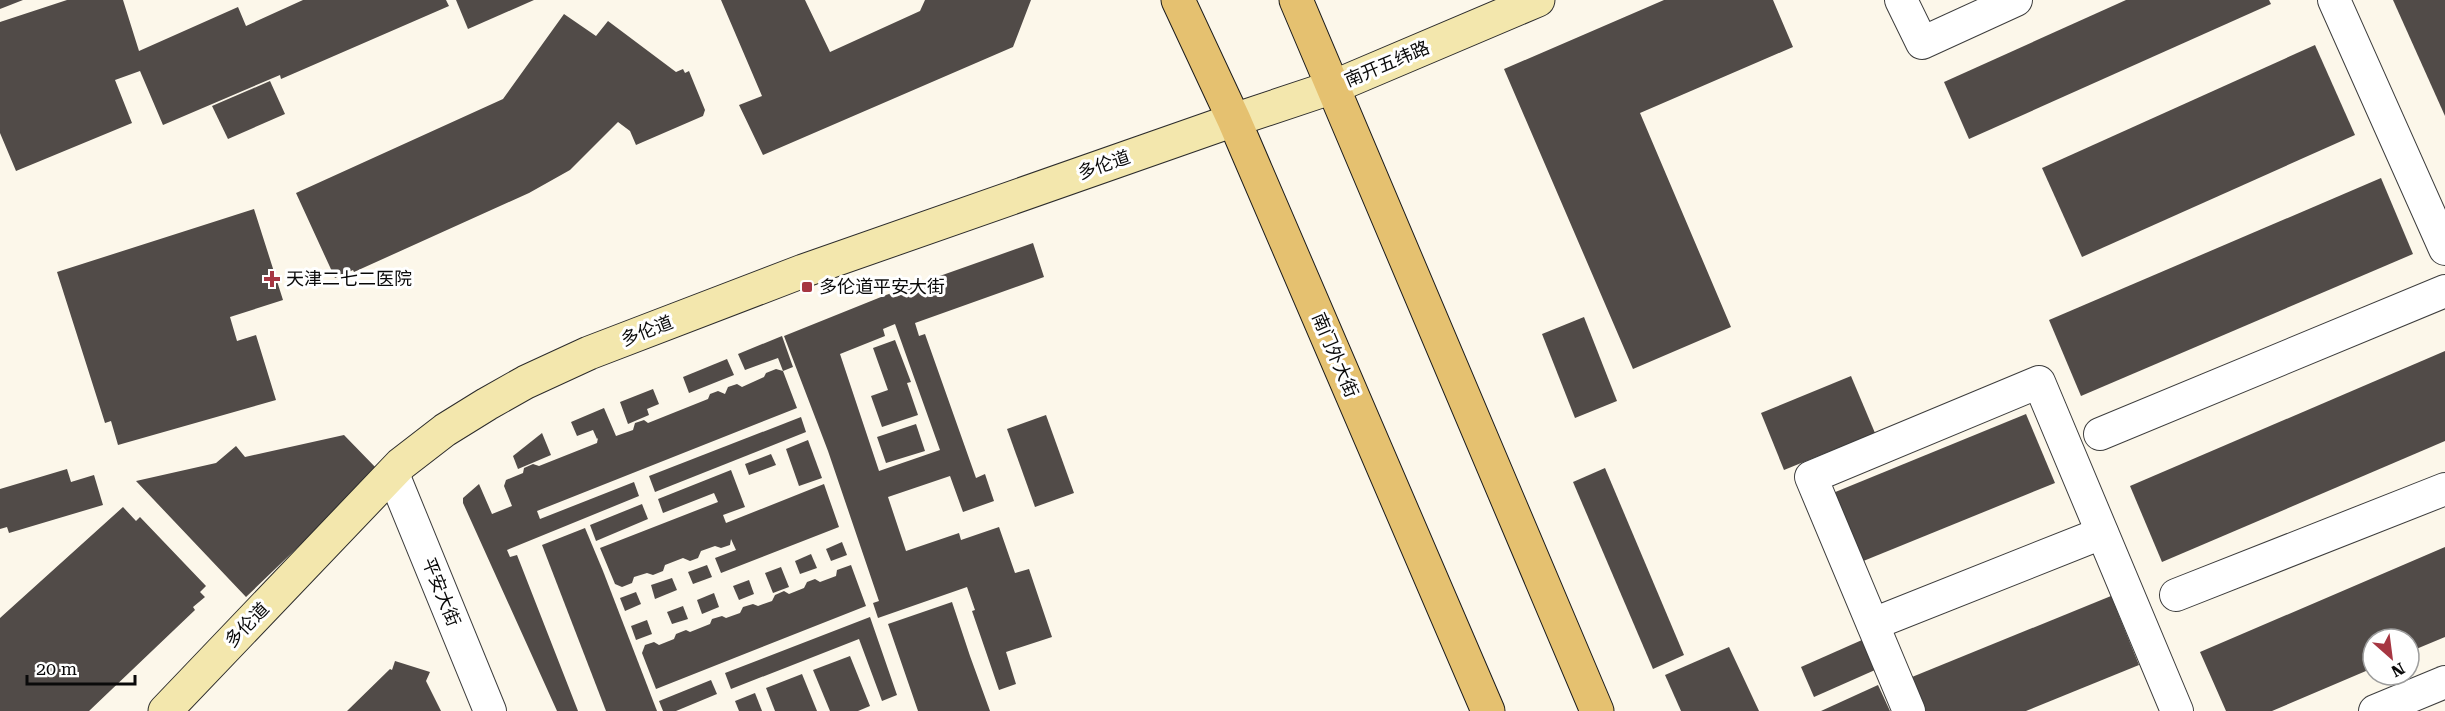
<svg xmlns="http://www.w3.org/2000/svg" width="2445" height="711" viewBox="0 0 2445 711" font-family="'Roboto Serif','Noto Sans SC',serif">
	<rect width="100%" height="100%" fill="#fcf7ea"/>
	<!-- building -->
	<g fill="#514b48" fill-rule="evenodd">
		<path d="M0 0H23L0 9Z"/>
		<path d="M67 0H123L139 51 238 7 246 26 303 0H446L449 6 281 79 280 75 163 125 140 71 115 80 132 123 16 171 0 133V22Z"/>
		<path d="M456 0H534L468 29Z"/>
		<path d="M721 0H805L830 52 920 11 925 0H1031L1013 47 763 155 739 105 762 96Z"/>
		<path d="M1664 0H1773L1793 47 1640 113 1731 327 1633 369 1504 69Z"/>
		<path d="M2126 0H2269L2271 4 1969 139 1944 82Z"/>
		<path d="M2393 0H2445V116Z"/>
		<path d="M564 14 596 36 608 21 676 72 683 69 685 73 689 71 705 110 703 116 636 145 630 131 618 122 570 170 529 193 354 272 353 270 335 278 296 193 503 99Z"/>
		<path d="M2315 45 2355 135 2082 257 2042 168Z"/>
		<path d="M270 81 285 114 228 139 212 106Z"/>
		<path d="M2381 178 2413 254 2081 396 2049 320Z"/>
		<path d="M254 209 283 300 230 317 237 341 256 335 276 400 118 445 111 421 105 423 57 272Z"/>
		<path d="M1033 243 1044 277 915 323 919 336 925 334 976 478 985 474 994 501 963 512 950 476 888 497 906 551 959 533 961 540 999 527 1015 573 1029 569 1052 637 1006 652 1016 684 999 690 972 611 975 610 967 587 878 618 873 603 879 601 828 451 784 336 886 295ZM895 324 940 450 879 471 840 354 885 336 883 329Z"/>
		<path d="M1584 317 1617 401 1575 418 1542 334Z"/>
		<path d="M782 336 793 367 783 371 778 358 745 370 738 354Z"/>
		<path d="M895 340 911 382 907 383 918 415 882 427 871 396 888 390 873 348Z"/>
		<path d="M2445 351V441L2162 562 2130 486Z"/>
		<path d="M727 359 734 375 689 393 683 377Z"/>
		<path d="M776 369 783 371 797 408 537 511 540 519 634 482 639 496 507 550 510 557 517 555 578 711H557L463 503V498L479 484 492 514 512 506 504 486 506 480 523 473 524 468 533 464 539 466 597 443 598 438 597 439 593 430 577 436 571 422 604 408 616 436 633 430 635 423 644 420 648 423 708 399 710 394 718 391 725 394 728 387 737 384 742 387 764 377 766 373Z"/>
		<path d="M1851 376 1875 433 1784 470 1761 413Z"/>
		<path d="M653 389 659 404 647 409 649 415 628 424 620 402Z"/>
		<path d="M2026 414 2055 483 1856 564 1828 495Z"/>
		<path d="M1046 415 1074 493 1035 507 1007 429Z"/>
		<path d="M801 417 806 432 655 492 649 476Z"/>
		<path d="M916 424 925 451 886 463 877 437Z"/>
		<path d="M542 433 551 455 518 469 513 456Z"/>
		<path d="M344 435 378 470 246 597 136 481 216 463 236 446 245 457Z"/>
		<path d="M808 440 822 478 799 486 786 449Z"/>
		<path d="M771 454 776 465 749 475 745 464Z"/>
		<path d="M1605 468 1684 655 1653 669 1573 482Z"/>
		<path d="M67 469 71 482 94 475 103 505 9 533 7 527 0 529V489Z"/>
		<path d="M731 470 745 507 723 515 726 523 824 484 839 527 721 573 715 558 736 550 731 539 730 545 721 548 715 546 701 551 698 558 690 561 683 558 665 565 663 571 653 575 647 573 634 577 632 583 622 587 615 584 600 548 718 502 714 493 663 513 658 499Z"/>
		<path d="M642 504 648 519 596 541 590 525Z"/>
		<path d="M123 507 136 521 140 517 206 586 200 592 205 597 193 607 195 610 89 711H0V618Z"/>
		<path d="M585 528 603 571 657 711H606L542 545Z"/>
		<path d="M842 542 847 555 831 561 826 549Z"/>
		<path d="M2445 547V637L2409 652V639H2373V668L2272 711H2226L2200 652Z"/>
		<path d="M811 554 817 568 800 574 795 561Z"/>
		<path d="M707 565 712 577 693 584 688 572Z"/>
		<path d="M851 565 866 606 656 689 642 653 645 645 654 642 659 645 674 639 676 634 686 630 690 632 710 624 712 619 722 616 726 618 740 613 743 607 753 604 758 606 772 601 775 595 784 591 789 594 804 588 807 582 815 579 820 582 836 576 837 570Z"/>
		<path d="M781 567 789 587 773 593 765 573Z"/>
		<path d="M672 578 677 590 655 599 651 585Z"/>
		<path d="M749 580 754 594 739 600 733 586Z"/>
		<path d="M636 592 641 604 625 611 620 598Z"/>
		<path d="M714 593 719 607 702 614 697 600Z"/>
		<path d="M2111 596 2139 665 2026 711H1926L1912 677Z"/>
		<path d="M952 602 970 656 990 711H918L888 624Z"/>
		<path d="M683 606 688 619 672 624 667 612Z"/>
		<path d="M870 617 897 695 882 701 859 639 731 689 725 673Z"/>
		<path d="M647 620 652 634 636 640 631 626Z"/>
		<path d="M1862 640 1875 670 1814 697 1801 667Z"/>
		<path d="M1729 647 1759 711H1681L1665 675Z"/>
		<path d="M850 656 870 706 858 711H830L813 670Z"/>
		<path d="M395 661 430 672 426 681 441 711H347L390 669 392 670Z"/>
		<path d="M802 674 817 711H775L766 688Z"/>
		<path d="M711 680 717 694 676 711H663L659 701Z"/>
		<path d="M1878 685 1890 711H1821Z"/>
		<path d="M755 693 762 711H739L735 701Z"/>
	</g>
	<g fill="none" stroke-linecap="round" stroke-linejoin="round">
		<!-- street casing -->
		<g stroke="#3d3d3d" stroke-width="34">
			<g id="street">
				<path d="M1901 0 1922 43 2016 0"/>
				<path d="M2334 0 2445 249"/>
				<path d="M2100 434 2445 291"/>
				<path d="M393 474 490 711"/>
				<path d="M2176 595 2445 489"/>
				<path d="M1873 624 2102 533"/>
				<path d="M1909 711 1811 477 2039 382 2177 711"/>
				<path d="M2375 711 2445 682"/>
			</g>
		</g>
		<!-- secondary casing -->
		<g stroke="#2c2c2c" stroke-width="35">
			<path id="secondary" d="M165 711 401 464 445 430 487 404 526 382 589 353 803 271 1234 120 1333 87 1538 0"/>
		</g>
		<!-- primary casing -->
		<g stroke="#1b1b1b" stroke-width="35">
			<g id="primary">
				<path d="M1178 0 1234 120 1488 711"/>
				<path d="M1296 0 1597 711"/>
			</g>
		</g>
		<!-- street -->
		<use href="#street" stroke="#fff" stroke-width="32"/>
		<!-- secondary -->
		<use href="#secondary" stroke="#f3e7ad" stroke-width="33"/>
		<!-- primary -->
		<use href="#primary" stroke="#e5c170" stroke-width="33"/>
	</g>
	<!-- markers -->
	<g fill="#a63642" stroke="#fff" stroke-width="2">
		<path d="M269 270h6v6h6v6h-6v6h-6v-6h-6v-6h6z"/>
		<rect x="801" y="281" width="12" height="12" rx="3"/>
	</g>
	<g text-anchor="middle" stroke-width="6" stroke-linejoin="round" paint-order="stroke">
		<!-- street labels -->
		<g font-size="18" fill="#0a0a0a" stroke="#fff">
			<text transform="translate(1387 64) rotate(-23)" y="6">南开五纬路</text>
			<text transform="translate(1104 165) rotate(-19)" y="6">多伦道</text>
			<text transform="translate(647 331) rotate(-21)" y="6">多伦道</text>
			<text transform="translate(1335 355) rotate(67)" y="6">南门外大街</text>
			<text transform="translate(441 592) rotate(68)" y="6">平安大街</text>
			<text transform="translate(247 625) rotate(-46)" y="6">多伦道</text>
		</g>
		<!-- poi labels -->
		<g font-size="18" fill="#0a0a0a" stroke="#fff" text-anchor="start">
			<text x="286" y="285">天津二七二医院</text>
			<text x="819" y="293">多伦道平安大街</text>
		</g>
	</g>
	<!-- north arrow -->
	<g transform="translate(2391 657) rotate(152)"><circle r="28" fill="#ffffff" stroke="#9d9d9d" stroke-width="1.5"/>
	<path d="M0-4.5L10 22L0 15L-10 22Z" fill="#a63642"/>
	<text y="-9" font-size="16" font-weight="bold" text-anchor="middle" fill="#0a0a0a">N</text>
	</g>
	<!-- scale -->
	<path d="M27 675v9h108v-9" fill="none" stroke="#0a0a0a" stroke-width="3"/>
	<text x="36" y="675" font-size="18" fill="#0a0a0a" stroke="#ffffff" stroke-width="4.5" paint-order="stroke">20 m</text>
</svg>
